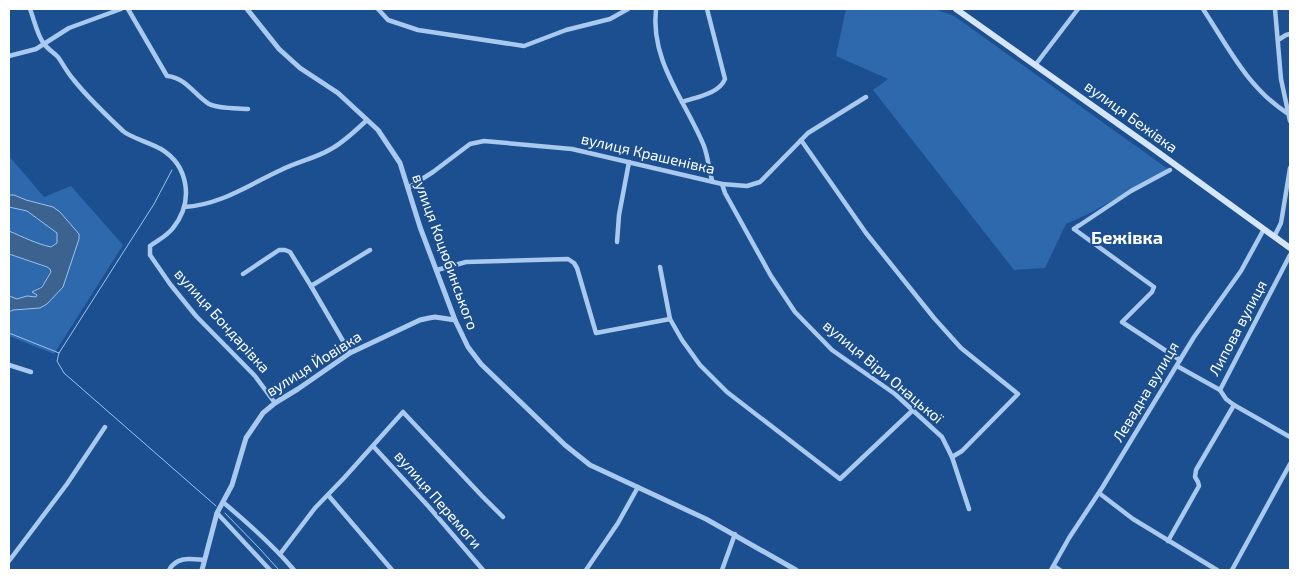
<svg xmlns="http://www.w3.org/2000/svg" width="1299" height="579" viewBox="0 0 1299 579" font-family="'Exo 2',sans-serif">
	<rect width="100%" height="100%" fill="#1b4f8f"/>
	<!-- green -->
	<g fill="#2e69ad">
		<path d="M846 9H935L954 16 1168 169 1092 212 1066 224 1045 268 1014 270 873 90 888 79 836 56Z"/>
		<path d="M9 156 44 197 71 186 123 245 54 354 9 336V312L13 310 40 308 61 289 79 239V234L60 212 53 207 25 200 14 195H9Z"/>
		<path d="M9 207 27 211 57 233V243L51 247C37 244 23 237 9 231Z"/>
		<path d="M9 254 50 269C49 282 42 285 32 292L37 296 36 297 27 296 17 299 9 296Z"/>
	</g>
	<!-- water -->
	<path fill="#3c6290" stroke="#9cc4f0" d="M9 195H14L26 200 53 207 60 212 79 234V239L63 287 47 304 40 308 13 310 9 312V296L17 299 27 296 36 297 37 295 32 292 42 287 51 272 50 269 47 267 9 254V231C23 237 37 244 51 247L57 243V233L27 211 9 207Z"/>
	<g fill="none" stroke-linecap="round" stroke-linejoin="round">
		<!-- stream -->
		<g stroke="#9cc4f0" stroke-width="1">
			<path d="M172 170 154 204 59 353 57 361 64 373 216 506"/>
			<path d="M9 333 59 353"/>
			<path d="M225 513 260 549 279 570"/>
		</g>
		<!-- minor -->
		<g stroke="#a9c9ee" stroke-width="4.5">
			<path d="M30 9C34 19 37 35 44 44 48 49 54 53 58 57 63 64 67 72 73 79 88 98 106 115 123 131 129 137 151 143 161 149 189 166 194 202 173 228 167 236 158 240 150 246V255L170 284 196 316 255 376 275 403"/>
			<path d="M128 9 167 76C187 78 193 94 209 104 219 109 237 108 248 109"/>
			<path d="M378 9 388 20 418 30 524 46 566 30 610 19 628 9"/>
			<path d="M656 9C650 61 685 100 704 146 708 157 709 169 712 180"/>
			<path d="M1203 9C1228 47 1248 88 1287 113"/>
			<path d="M1275 9 1281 79 1290 121"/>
			<path d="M1278 40 1286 35 1290 34"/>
			<path d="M9 56 36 49 69 28 121 9"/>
			<path d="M1036 64 1078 9"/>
			<path d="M682 102C696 97 719 94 725 79L707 9"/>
			<path d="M801 140 866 233 934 318 961 348 1018 394 962 451 952 457"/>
			<path d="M722 184 725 193 771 276 795 312 832 350 895 394 942 437 952 457 969 509"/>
			<path d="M408 188 433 172 470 144 484 141 572 149 722 184 747 186 760 182 808 133 866 97"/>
			<path d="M184 207C221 205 250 184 281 170 297 162 316 158 331 149 344 142 356 130 367 120"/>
			<path d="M1078 226 1074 229 1131 191 1170 170"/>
			<path d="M1074 229 1154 287 1152 292 1122 322 1180 360"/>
			<path d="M1274 237 1281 223 1290 168"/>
			<path d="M617 242 619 215 629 162"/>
			<path d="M1290 255 1220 390 1226 399 1234 405 1290 437"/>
			<path d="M660 267 670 319"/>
			<path d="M437 270 466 262 568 259 574 263 577 268 596 333 670 319 682 340 700 365 727 392 840 479 913 410"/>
			<path d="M243 274 279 250H285L290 252 311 286 370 250"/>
			<path d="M311 286 350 353"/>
			<path d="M9 365 31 372"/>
			<path d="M1177 366 1220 390"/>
			<path d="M373 446 429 507 483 570"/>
			<path d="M1099 493 1133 519 1217 570"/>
			<path d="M328 495 392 570"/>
			<path d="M224 503C249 524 273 545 294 570"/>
			<path d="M217 513 270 570"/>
			<path d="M1168 541 1199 486 1198 482 1195 477 1196 470 1234 405"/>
			<path d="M280 554 315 508 344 478 403 412 482 496 503 517"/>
			<path d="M9 561 67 484 105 427"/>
			<path d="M1054 566 1060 570"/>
			<path d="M169 570C177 556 190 559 204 560"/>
			<path d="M586 570 618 523 638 487"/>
			<path d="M722 570 735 534"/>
			<path d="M1051 570 1069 538 1102 488 1194 337 1241 271 1264 229"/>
			<path d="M1232 570 1290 464"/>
		</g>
		<!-- tertiary -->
		<g stroke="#a9c9ee" stroke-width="5">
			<path d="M247 9 279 49 300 68 338 93 378 130 400 163 420 227 455 320 468 347 481 364 565 445 590 465 706 519 796 570"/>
			<path d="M202 570 217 513 232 485 246 438 263 413 275 403 298 389 350 353 420 320 429 318 435 317 455 320"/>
		</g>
		<!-- secondary -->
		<path stroke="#d6e6fa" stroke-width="6" d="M956 9 1148 145 1290 248"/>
	</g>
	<g text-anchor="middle" stroke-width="4" stroke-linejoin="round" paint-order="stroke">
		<!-- street labels -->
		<g font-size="15" fill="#fff" stroke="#1b4f8f">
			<text transform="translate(1131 117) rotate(36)" y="5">вулиця Бежівка</text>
			<text transform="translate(648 154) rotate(13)" y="5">вулиця Крашенівка</text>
			<text transform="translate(445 252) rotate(70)" y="5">вулиця Коцюбинського</text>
			<text transform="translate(222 321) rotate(48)" y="5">вулиця Бондарівка</text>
			<text transform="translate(1238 328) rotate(-62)" y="5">Липова вулиця</text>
			<text transform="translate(314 364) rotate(-32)" y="5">вулиця Йовівка</text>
			<text transform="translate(883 372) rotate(40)" y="5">вулиця Віри Онацької</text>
			<text transform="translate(1146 392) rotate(-59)" y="5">Левадна вулиця</text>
			<text transform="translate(438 500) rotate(49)" y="5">вулиця Перемоги</text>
		</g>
		<!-- quarter labels -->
		<g font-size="18" font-weight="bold" fill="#fff" stroke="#1b4f8f">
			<text x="1127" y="244">Бежівка</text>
		</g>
	</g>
	<!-- border -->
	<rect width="1299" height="579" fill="none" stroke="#ffffff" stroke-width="20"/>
</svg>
